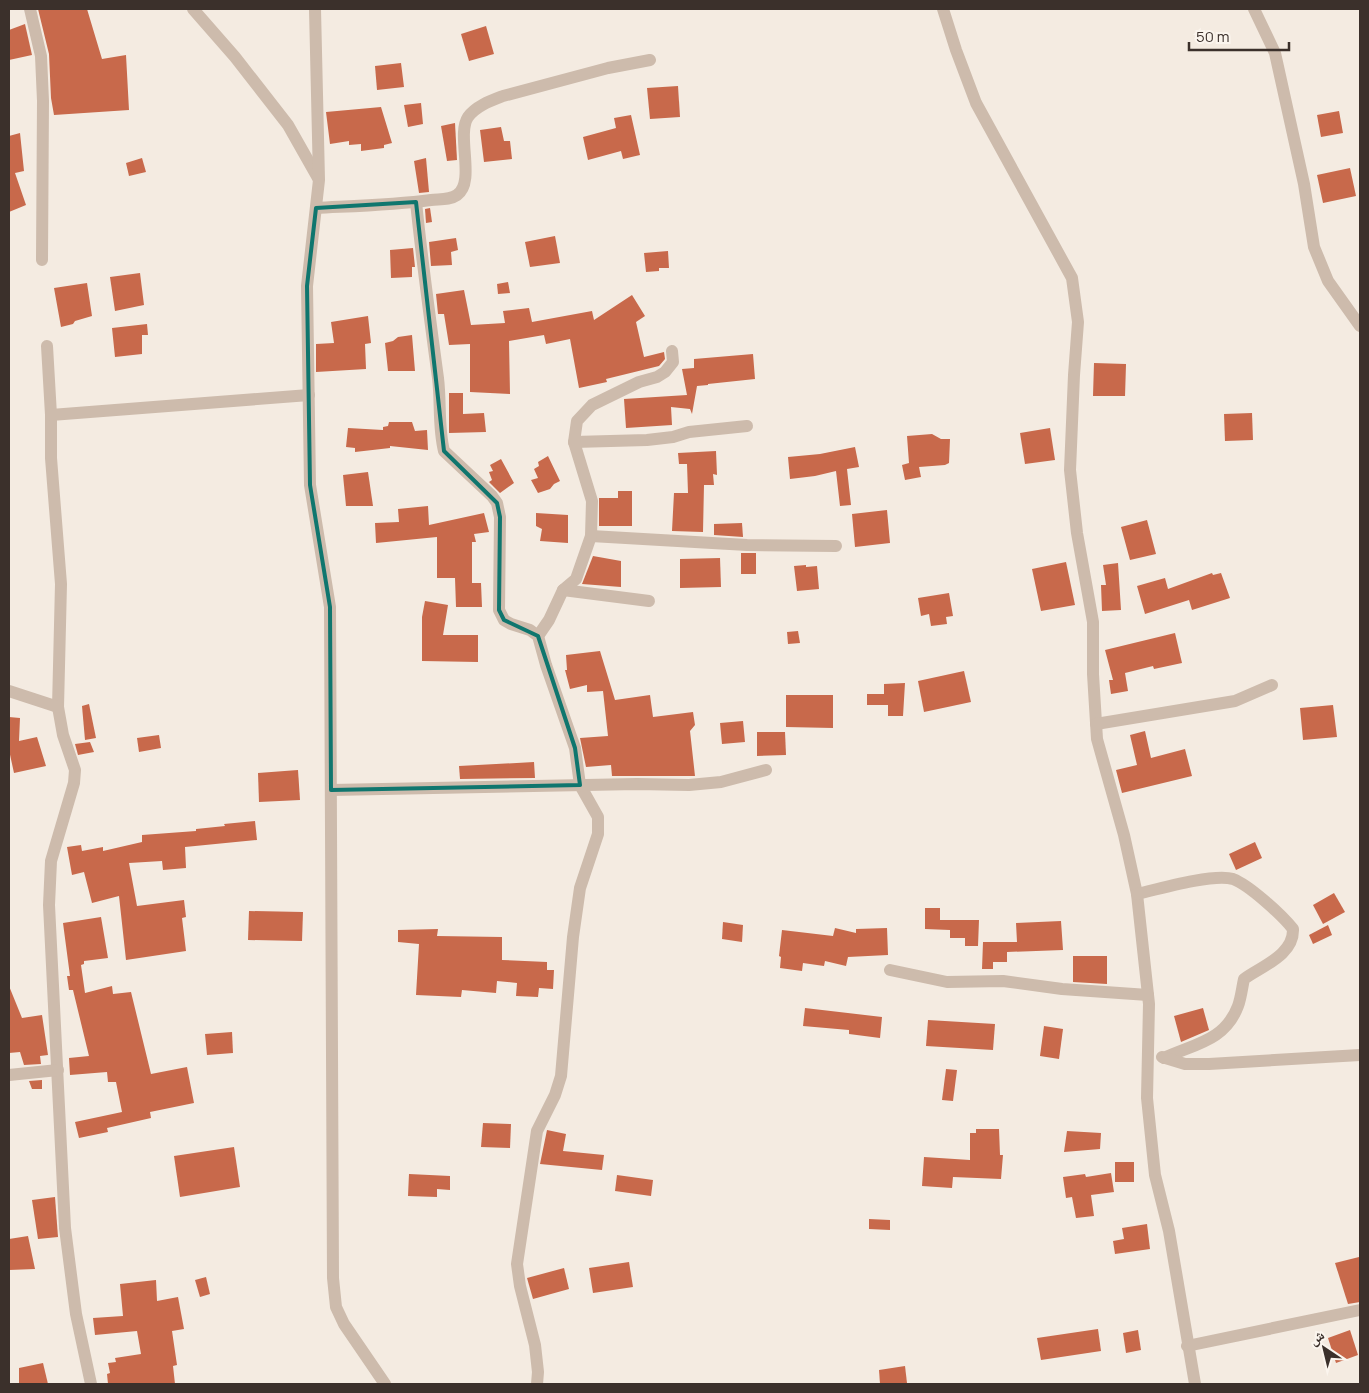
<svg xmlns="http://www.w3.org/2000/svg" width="1369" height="1393" viewBox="0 0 1369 1393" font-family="Manrope,'Noto Naskh Arabic',sans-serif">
	<rect width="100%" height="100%" fill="#f4ebe1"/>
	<!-- building -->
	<g fill="#c8694b">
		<path d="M38 9H87L102 59 126 55 129 110 54 115 51 98 49 54Z"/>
		<path d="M25 24 32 55 9 60V30Z"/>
		<path d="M486 26 494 54 469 61 461 34Z"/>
		<path d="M401 63 404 87 377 90 375 66Z"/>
		<path d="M678 86 680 117 650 119 647 88Z"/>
		<path d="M421 103 423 124 408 127 404 105Z"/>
		<path d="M381 107 392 143 384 145V148L361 151V144L349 145V141L330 144 326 112Z"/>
		<path d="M1339 111 1343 133 1321 137 1317 115Z"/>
		<path d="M631 115 640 155 623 159 621 151 588 160 583 137 616 128 614 118Z"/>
		<path d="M455 123 457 160 447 161 441 126Z"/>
		<path d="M501 127 504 141H510L512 159 484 162 480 130Z"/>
		<path d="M20 133 24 171 15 173 26 205 9 212V136Z"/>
		<path d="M142 158 146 172 129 176 126 163Z"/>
		<path d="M426 158 429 192 419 193 414 161Z"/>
		<path d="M1350 168 1356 196 1323 203 1317 175Z"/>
		<path d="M430 208 432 222 426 223 425 209Z"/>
		<path d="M555 236 560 263 530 267 525 242Z"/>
		<path d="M456 238 458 250 451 252 452 265 431 266 429 242Z"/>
		<path d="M413 248 415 267H412V277L391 278 390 250Z"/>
		<path d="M668 251 669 268H659V271L646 272 644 253Z"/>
		<path d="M140 273 144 305 115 311 110 277Z"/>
		<path d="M508 282 510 293 498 294 497 284Z"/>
		<path d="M87 283 92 316 75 321 73 324 61 327 54 288Z"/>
		<path d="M464 290 471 325 505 323 503 311 529 308 532 322 592 311 594 320 632 295 645 316 636 322 644 357 664 352 665 359 659 366 606 379 607 382 579 388 570 339 546 344 544 335 509 341 510 394 470 392V344L449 345 444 314H438L436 294Z"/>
		<path d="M368 316 371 343 365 344 366 369 316 372V344L334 343 331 322Z"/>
		<path d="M147 324 148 335H142V354L115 357 112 328Z"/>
		<path d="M412 335 415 371H388L385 343 393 341 398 337Z"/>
		<path d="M753 354 755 379 708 384V385L697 386 692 414 690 409 671 407 672 425 626 428 624 399 687 395 682 369 694 368V359Z"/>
		<path d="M1094 363 1126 364 1125 396H1093Z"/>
		<path d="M449 393H463V414L484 413 486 432 449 433Z"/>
		<path d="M1252 413 1253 440 1225 441 1224 414Z"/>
		<path d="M389 422H412L415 431 427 430 428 450 390 446V448L355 452V448L346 447 348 428 383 430V427L388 426Z"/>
		<path d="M1050 428 1055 460 1025 464 1020 433Z"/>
		<path d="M932 434 941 439H950L949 463 945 465 919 467 921 477 905 480 902 465 909 463 907 436Z"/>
		<path d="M855 447 859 467 847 469 851 505 840 506 836 471 815 476 790 479 788 457 820 454Z"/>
		<path d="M716 451 717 475 713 474 714 485H704L703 532 672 531 674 493H688L687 464H679L678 453Z"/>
		<path d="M548 456 560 481 554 484 550 489 538 493 531 480 538 478 534 469 539 466 538 462Z"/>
		<path d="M501 459 514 483 500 493 489 482 492 480 489 472 493 471 490 465Z"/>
		<path d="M368 472 373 506H346L343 475Z"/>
		<path d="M618 491H632V526H599V498H618Z"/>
		<path d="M428 506 429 525 484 513 489 532 474 534 476 542H472V583H481L482 607H456L455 578H437V537L376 543 375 523 399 522 398 509Z"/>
		<path d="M887 510 890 543 855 547 852 514Z"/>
		<path d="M536 513 568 515V543L540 541 542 529 536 526Z"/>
		<path d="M1147 520 1156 554 1130 560 1121 527Z"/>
		<path d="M742 523 743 537 714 535V524Z"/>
		<rect x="741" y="553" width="15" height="21"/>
		<path d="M593 556 621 561V587L582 584Z"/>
		<path d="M720 558 721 587 680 588V559Z"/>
		<path d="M1066 562 1075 605 1041 611 1032 569Z"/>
		<path d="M1118 563 1121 610 1102 611 1101 585H1106L1103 565Z"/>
		<path d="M806 565V567L817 566 819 589 797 591 794 566Z"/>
		<path d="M1212 573 1213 575 1221 573 1230 598 1192 610 1189 600 1145 614 1137 586 1165 578 1168 589Z"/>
		<path d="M949 593 953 616 946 617 947 624 931 626 929 614 921 616 918 598Z"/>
		<path d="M425 601 448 605 443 635H478V662L422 661V617Z"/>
		<path d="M798 631 800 643 788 644 787 632Z"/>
		<path d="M1175 633 1182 663 1154 669 1153 666 1125 673 1128 691 1111 694 1109 680H1113L1105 650Z"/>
		<path d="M600 651 615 700 650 695 653 717 693 712 695 725 690 731 695 776H612L611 765 586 767 580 738 608 736 603 691 587 692V685L570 689 565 670H567L566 655Z"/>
		<path d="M964 671 971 702 924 712 918 681Z"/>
		<path d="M905 683 903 716H888V705H867V694H884V684Z"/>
		<path d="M786 695H833V728L786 727Z"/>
		<path d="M89 704 96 738 85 740 82 706Z"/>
		<path d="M1333 705 1337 737 1303 740 1300 708Z"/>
		<path d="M9 717 20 718 19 741 37 737 46 766 14 773 9 750Z"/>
		<path d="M743 721 745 742 722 744 720 723Z"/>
		<path d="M1145 731 1151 758 1185 749 1192 776 1122 793 1116 770 1137 765 1130 735Z"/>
		<path d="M757 732H785L786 755 757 756Z"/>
		<path d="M159 735 161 748 139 752 137 738Z"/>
		<path d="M90 742 94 752 78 755 75 744Z"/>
		<path d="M534 762 535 778 460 779 459 766Z"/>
		<path d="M298 770 300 800 259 802 258 773Z"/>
		<path d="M255 821 257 840 185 847 186 868 163 870 162 861 129 863 137 906 184 900 186 917 182 918 186 951 126 960 119 896 92 903 84 872 72 875 67 847 81 845 82 851 103 847V851L142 842V835L196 831V829L225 826 224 824Z"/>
		<path d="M1255 842 1262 858 1236 870 1229 854Z"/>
		<path d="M1334 893 1345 912 1323 924 1313 905Z"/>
		<path d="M925 908H940V920H979L978 946H965V938H950V930L925 929Z"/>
		<path d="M249 911 303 912 302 941 248 940Z"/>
		<path d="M101 917 108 958 84 961V964L81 965 85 993 112 986 113 994 131 992 151 1074 187 1067 194 1103 150 1112 151 1118 107 1128 108 1132 79 1138 75 1122 122 1112 116 1082H108L107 1072 70 1075 69 1058 89 1056 73 990H69L67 976H70L63 923Z"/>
		<path d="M1061 921 1063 950 1007 952V962H993V969H982L983 942H1017L1016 923Z"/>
		<path d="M723 922 743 925 742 942 722 939Z"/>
		<path d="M1328 925 1332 935 1313 944 1309 935Z"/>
		<path d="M835 928 856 933V929L887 928 888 955 848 957 846 966 825 961 824 966 803 963 802 971 780 968 781 957 779 956 782 930 833 936Z"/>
		<path d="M438 929 437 936 502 937V960L547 962V970H554L553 989 539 988 538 997 516 996 517 983 497 981 496 993 462 990 461 997 416 995 419 944 398 942V930Z"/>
		<path d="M1073 956H1107V984L1073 982Z"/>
		<path d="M9 986 22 1018 42 1015 48 1055 40 1056 41 1064 24 1065 20 1052 9 1053Z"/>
		<path d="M805 1008 882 1017 880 1038 849 1034V1030L803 1026Z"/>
		<path d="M1203 1008 1209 1030 1181 1042 1174 1016Z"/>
		<path d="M928 1020 995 1024 993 1050 926 1046Z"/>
		<path d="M1044 1026 1063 1029 1059 1059 1040 1056Z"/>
		<path d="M232 1032 233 1053 207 1055 205 1034Z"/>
		<path d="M946 1069 957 1070 953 1101 942 1100Z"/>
		<path d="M42 1080V1089H32L29 1081Z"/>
		<path d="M483 1123 511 1124 510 1148 481 1147Z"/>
		<path d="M976 1129H999L1000 1155H1003L1001 1179 953 1177 952 1188 922 1186 924 1157 970 1160V1133H976Z"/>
		<path d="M547 1130 566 1134 563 1151 604 1155 602 1170 540 1164Z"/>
		<path d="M1067 1131 1101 1133 1100 1149 1064 1152Z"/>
		<path d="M234 1147 240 1187 180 1197 174 1156Z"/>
		<rect x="1115" y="1162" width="19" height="20"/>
		<path d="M1111 1173 1114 1192 1091 1195 1094 1216 1076 1218 1072 1197 1066 1198 1063 1177 1085 1174 1086 1177Z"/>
		<path d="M409 1174 450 1176V1190L437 1189V1197L408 1196Z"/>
		<path d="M617 1175 653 1180 651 1196 615 1191Z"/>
		<path d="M55 1197 58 1237 38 1239 32 1200Z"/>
		<path d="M869 1219 890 1220V1230L869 1229Z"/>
		<path d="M1147 1224 1150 1249 1115 1254 1113 1241 1124 1239 1122 1228Z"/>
		<path d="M28 1236 35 1269 9 1270V1239Z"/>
		<path d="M1359 1257 1360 1263V1302L1348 1304 1335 1263Z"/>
		<path d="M629 1262 633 1287 593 1293 589 1268Z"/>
		<path d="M564 1268 569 1289 533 1299 527 1278Z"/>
		<path d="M206 1277 210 1294 200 1297 195 1280Z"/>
		<path d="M156 1280 157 1301 178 1297 184 1329 172 1331 177 1365 173 1366 175 1384H108L107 1374 110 1373 108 1363 116 1362 115 1358 141 1354 137 1331 95 1335 93 1318 123 1316 120 1284Z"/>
		<path d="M1098 1329 1101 1351 1041 1360 1037 1338Z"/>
		<path d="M1138 1330 1141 1350 1126 1353 1123 1333Z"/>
		<path d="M1350 1330 1358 1355 1336 1363 1328 1338Z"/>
		<path d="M43 1363 48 1384H19V1368Z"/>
		<path d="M905 1366 907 1383 880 1384 879 1370Z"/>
	</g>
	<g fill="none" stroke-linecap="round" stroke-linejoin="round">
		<!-- minor -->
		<g stroke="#cdbbac" stroke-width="12">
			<path d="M30 9 41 56 43 101 42 260"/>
			<path d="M193 9 235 57 288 125 318 178"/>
			<path d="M315 9 319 180 307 286 310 485 330 607 333 1278 336 1307 344 1324 385 1384"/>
			<path d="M943 9 956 50 976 103 1072 278 1078 322 1074 375 1070 470 1077 533 1093 622V674L1097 739 1124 835 1137 894 1149 1004 1147 1098 1155 1175 1169 1231 1195 1384"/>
			<path d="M1254 9 1275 53 1304 184 1314 247 1328 281 1360 326"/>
			<path d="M416 202C422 261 430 319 438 378 441 402 438 427 444 451L492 496 497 503 500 517 499 610 504 620 511 624 530 630 538 636 546 665 575 748 580 785 598 817V834L580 888 573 937 561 1076 555 1095 537 1131 517 1264 520 1286 535 1345 538 1372 537 1384"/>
			<path d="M316 208C354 206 393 205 431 200 440 199 450 200 457 195 476 182 456 135 468 117 476 106 490 101 503 96L608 68 650 60"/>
			<path d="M47 346 51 415V458L61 584 58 707 63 735 75 770 74 783 51 861 49 905 65 1228 76 1314 91 1384"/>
			<path d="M51 415 309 395"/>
			<path d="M574 442 647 440 673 437 689 432 747 426"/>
			<path d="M591 536 747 545 836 546"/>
			<path d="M563 590 649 601"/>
			<path d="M538 636 549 620 563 590 576 579 591 536 592 501 574 442 577 421 592 405 639 382 657 377 665 372 673 362 672 351"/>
			<path d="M9 691 58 707"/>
			<path d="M1096 724 1235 701 1272 685"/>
			<path d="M331 790 637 784 689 785 721 782 766 770"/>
			<path d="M1137 894C1158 889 1214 873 1233 879 1249 885 1282 915 1293 929 1294 955 1262 966 1244 979 1242 988 1241 998 1238 1006 1225 1041 1194 1044 1164 1058"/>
			<path d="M890 970 947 982 1003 981 1062 989 1148 995"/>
			<path d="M1162 1057 1185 1064H1209L1360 1055"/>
			<path d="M9 1075 58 1070"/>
			<path d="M1187 1346 1360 1310"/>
		</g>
	</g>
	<!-- marked area -->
	<path fill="none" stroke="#0f766e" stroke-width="4" stroke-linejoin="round" d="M416 202 444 451 497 503 500 517 499 610 504 620 538 636 575 748 580 785 331 790 330 607 310 485 307 286 316 208Z"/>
	<!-- border -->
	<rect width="1369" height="1393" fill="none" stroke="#3b302b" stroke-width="20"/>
	<!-- north arrow -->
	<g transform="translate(1324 1348) rotate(325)" stroke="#fbf5ee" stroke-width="4" paint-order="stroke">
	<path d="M0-4L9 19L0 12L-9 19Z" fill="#3b302b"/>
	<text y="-8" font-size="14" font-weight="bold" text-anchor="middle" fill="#3b302b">ش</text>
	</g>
	<!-- scale -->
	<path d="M1189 42v8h100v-8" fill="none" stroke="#3b302b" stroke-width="2.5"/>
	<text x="1196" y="42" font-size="15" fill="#3b302b" stroke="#fbf5ee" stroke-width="4" paint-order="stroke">50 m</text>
</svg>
